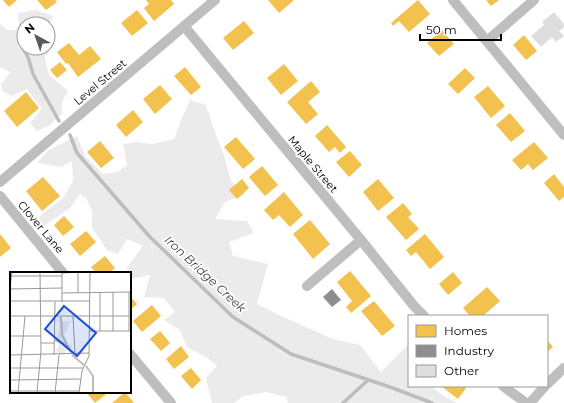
<svg xmlns="http://www.w3.org/2000/svg" width="564" height="403" viewBox="0 0 564 403" font-family="Montserrat,sans-serif">
	<rect width="100%" height="100%" fill="#fff"/>
	<!-- green -->
	<g fill="#ebebeb">
		<path d="M36 10 53 16 48 25V24H24V48H48V37L54 43 45 58 49 75 68 91 62 102V114L50 125 37 131 30 123 42 109 27 89 11 96 2 91 1 84 11 72 0 67V24L8 30H16L19 25 18 13Z"/>
		<path d="M190 100 206 105 216 135 224 155 231 181 246 194 225 202 215 219 247 221 254 233 229 242 233 256 268 264 257 304 281 316 333 339 360 345 381 372 409 344V386H430L447 398 457 403H288L286 397 266 392 243 396 234 403H212L206 378 217 366 208 358 187 347 180 330 164 320 175 312 164 298 144 297 150 275 130 279V273H128L127 267 143 246 127 239 118 254 107 250 92 228V211L86 198 80 194 70 208 45 225 40 226 37 222 40 216 63 198 73 181 72 161 61 167 37 163 49 150 77 136 85 156 103 174 117 172 127 165 123 144 136 142 152 144 174 139 182 118Z"/>
	</g>
	<!-- homes -->
	<g fill="#f2c14e">
		<path d="M3 0H17L9 7Z"/>
		<path d="M37 0H55L57 2 46 10Z"/>
		<path d="M146 0H171L174 4 154 21 144 8 149 4Z"/>
		<path d="M268 0H294L279 13Z"/>
		<path d="M418 0 430 14 409 32 399 21 393 26 391 23Z"/>
		<path d="M486 0H499L491 6Z"/>
		<path d="M137 10 148 23 132 36 121 23Z"/>
		<path d="M244 21 254 33 233 50 223 38Z"/>
		<path d="M442 30 454 44 439 56 427 43Z"/>
		<path d="M524 35 537 51 526 60 513 45Z"/>
		<path d="M69 43 79 55 90 46 101 59 78 77 68 63 66 64 57 52Z"/>
		<path d="M60 62 67 70 57 78 50 70Z"/>
		<path d="M284 64 298 81 281 95 267 78Z"/>
		<path d="M185 67 201 87 191 95 174 76Z"/>
		<path d="M465 68 475 78 458 94 448 84Z"/>
		<path d="M311 81 320 92 308 102 318 114 306 124 287 102Z"/>
		<path d="M160 85 172 99 155 114 143 99Z"/>
		<path d="M488 86 505 106 491 118 474 97Z"/>
		<path d="M26 92 39 108 17 127 4 111Z"/>
		<path d="M133 110 143 122 126 137 116 125Z"/>
		<path d="M510 113 525 131 511 142 496 125Z"/>
		<path d="M327 125 346 147 340 153 335 147 329 152 315 136Z"/>
		<path d="M236 137 255 159 243 169 224 147Z"/>
		<path d="M100 141 114 158 101 168 87 152Z"/>
		<path d="M534 142 548 158 533 170 528 164 521 170 512 160Z"/>
		<path d="M350 151 362 165 349 177 336 162Z"/>
		<path d="M262 166 278 185 265 196 249 177Z"/>
		<path d="M554 174 564 187V197L559 201 544 183Z"/>
		<path d="M43 177 60 196 42 211 26 191Z"/>
		<path d="M242 179 249 188 237 199 229 190Z"/>
		<path d="M378 179 394 198 378 211 363 192Z"/>
		<path d="M284 192 303 215 290 227 279 215 273 220 264 210Z"/>
		<path d="M403 203 412 214 408 217 419 229 406 240 386 217Z"/>
		<path d="M64 216 74 227 63 236 54 225Z"/>
		<path d="M310 220 330 244 313 259 293 234Z"/>
		<path d="M86 231 96 242 80 256 70 244Z"/>
		<path d="M0 234 11 248 0 257Z"/>
		<path d="M425 234 444 257 430 269 416 252 411 256 406 250Z"/>
		<path d="M105 256 115 268 109 273H96L91 267Z"/>
		<path d="M350 271 371 296 351 313 346 307 352 301 337 282Z"/>
		<path d="M453 272 462 283 448 295 439 284Z"/>
		<path d="M487 287 500 301 483 316H470L463 308Z"/>
		<path d="M130 296 137 304 130 310Z"/>
		<path d="M374 301 395 326 382 336 361 311Z"/>
		<path d="M152 305 161 316 142 332 133 321Z"/>
		<path d="M160 331 170 343 161 351 150 339Z"/>
		<path d="M547 340 553 347 547 352Z"/>
		<path d="M181 346 189 357 174 369 166 359Z"/>
		<path d="M191 368 201 380 192 389 181 376Z"/>
		<path d="M441 386H464L466 388 458 399Z"/>
		<path d="M86 392H109L95 403Z"/>
		<path d="M125 392 134 403H112Z"/>
	</g>
	<!-- industry -->
	<path fill="#8d8d92" d="M332 289 341 300 332 307 323 297Z"/>
	<g fill="none" stroke-linecap="round" stroke-linejoin="round">
		<!-- stream -->
		<g stroke="#bdbdbd" stroke-width="3.5">
			<path d="M20 43 28 57 33 74 59 121"/>
			<path d="M70 135 77 153 150 237 233 317 291 354 390 387 432 403"/>
			<path d="M343 403 368 380"/>
		</g>
	</g>
	<!-- building -->
	<path fill="#dedede" d="M554 12 564 24V27L559 31 564 36 556 42 552 37 541 47 531 36 544 25 542 22Z"/>
	<g fill="none" stroke-linecap="round" stroke-linejoin="round">
		<!-- minor -->
		<g stroke="#bebebe" stroke-width="10">
			<path d="M453 0 564 135"/>
			<path d="M184 26 361 240 414 306 424 316"/>
			<path d="M487 41 534 0"/>
			<path d="M0 182 215 0"/>
			<path d="M0 196 63 273"/>
			<path d="M307 286 361 240"/>
			<path d="M130 354 171 403"/>
			<path d="M547 384 564 368"/>
			<path d="M503 386 526 403"/>
			<path d="M530 403 545 386"/>
		</g>
	</g>
	<g text-anchor="middle" stroke-width="4" stroke-linejoin="round" paint-order="stroke">
		<!-- street labels -->
		<g font-size="11" fill="#000" stroke="#fff">
			<text transform="translate(100 82) rotate(-40)" y="4">Level Street</text>
			<text transform="translate(313 164) rotate(50)" y="4">Maple Street</text>
			<text transform="translate(41 227) rotate(50)" y="4">Clover Lane</text>
		</g>
		<!-- water labels -->
		<g font-size="12" font-style="italic" fill="#424242" stroke="#fff">
			<text transform="translate(205 274) rotate(43)" y="4">Iron Bridge Creek</text>
		</g>
	</g>
	<!-- overview -->
	<g transform="translate(10 272)">
		<rect width="121" height="121" fill="#fff"/>
		<path d="M48 45H52V49H61L54 63 58 73H62L60 82 59 78 55 79 54 83H50L46 78 49 73 46 68 51 70 47 67 50 54 49 49 45 48 50 47Z" fill="#ebebeb"/>
		<path fill="none" stroke="#bdbdbd" stroke-width="2" d="M51 45 52 63 61 80M45 68 57 73M62 83 74 93M76 94 83 104V121"/>
		<path fill="none" stroke="#999" stroke-width="1" d="M52 1 71 0M1 4H52M0 17 52 16M0 17 2 0M103 20V59M119 20V59M52 21 121 20M68 21V0M90 21V59M0 29H80M52 30V0M0 44H119M63 44 65 82M80 59H121M0 64H31M31 71H44M0 83 79 81M44 83 45 30M0 96H73M0 108 71 107M0 119H69M8 121 15 44M27 121 31 79 30 0M45 121 49 83M69 121 72 99 79 84 80 0"/>
		<path fill="#1d4ed8" fill-opacity="0.15" stroke="#1d4ed8" stroke-width="2" d="M54 34 86 61 67 84 35 57Z"/>
		<rect width="121" height="121" fill="none" stroke="#000" stroke-width="2"/>
	</g>
	<!-- legend -->
	<rect x="408" y="315" width="140" height="72" fill="#ffffff" stroke="#999999"/>
	<rect x="416" y="325" width="20" height="12" fill="#f2c14e" stroke="#999999"/>
	<text x="444" y="335" font-size="12" fill="#000000">Homes</text>
	<rect x="416" y="345" width="20" height="12" fill="#8d8d92" stroke="#999999"/>
	<text x="444" y="355" font-size="12" fill="#000000">Industry</text>
	<rect x="416" y="365" width="20" height="12" fill="#dedede" stroke="#999999"/>
	<text x="444" y="375" font-size="12" fill="#000000">Other</text>
	<!-- north arrow -->
	<g transform="translate(36 36) rotate(320)"><circle r="19" fill="#ffffff" stroke="#999999"/>
	<path d="M0-3L7 15L0 10L-7 15Z" fill="#595959"/>
	<text y="-6" font-size="11" font-weight="bold" text-anchor="middle" fill="#000000">N</text>
	</g>
	<!-- scale -->
	<path d="M420 34v6h81v-6" fill="none" stroke="#000000" stroke-width="2"/>
	<text x="426" y="34" font-size="12" fill="#000000" stroke="#ffffff" stroke-width="3" paint-order="stroke">50 m</text>
</svg>
